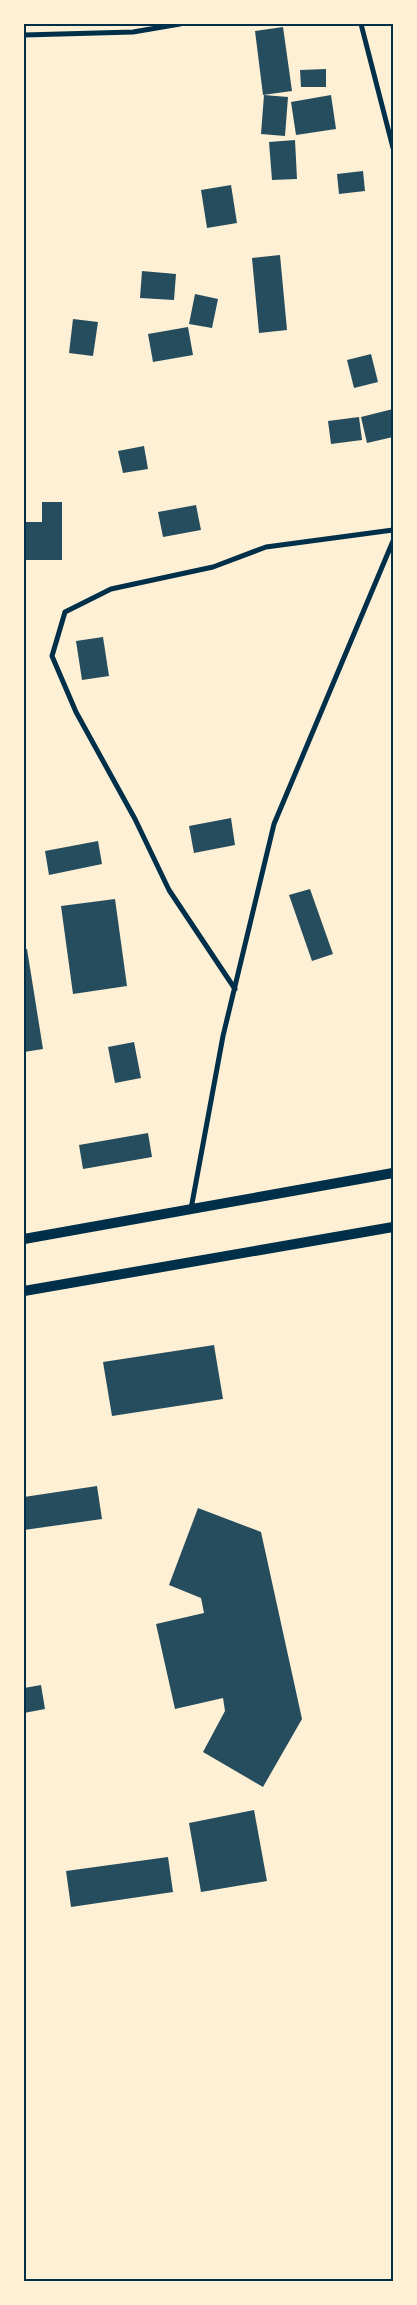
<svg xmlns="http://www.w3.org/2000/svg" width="417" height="2305" viewBox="0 0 417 2305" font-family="Poppins,sans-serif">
	<rect width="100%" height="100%" fill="#fdf0d5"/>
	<!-- building -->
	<g fill="#264d5e">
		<path d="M283 27 292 91 263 95 255 31Z"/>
		<path d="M326 69V87H301L300 70Z"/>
		<path d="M264 95 288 97 285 136 261 134Z"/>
		<path d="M331 95 336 129 296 135 291 102Z"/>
		<path d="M295 140 297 179 272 180 269 142Z"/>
		<path d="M363 171 365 191 339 194 337 174Z"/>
		<path d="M231 185 237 223 207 228 201 190Z"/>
		<path d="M280 255 287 330 259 333 252 258Z"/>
		<path d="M142 271 176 274 174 300 140 298Z"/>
		<path d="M195 294 218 299 212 328 189 324Z"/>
		<path d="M73 319 98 322 93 356 69 353Z"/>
		<path d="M188 327 193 355 153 362 148 334Z"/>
		<path d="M371 354 378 382 354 388 347 360Z"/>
		<path d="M393 409V437L367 443 361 417Z"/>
		<path d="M359 417 362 440 331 444 328 421Z"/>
		<path d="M144 446 148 469 123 473 118 451Z"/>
		<path d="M42 502H62V560H26V522H42Z"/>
		<path d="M196 505 201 530 163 537 158 512Z"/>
		<path d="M103 637 109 676 82 680 76 641Z"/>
		<path d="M231 818 235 845 194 853 189 826Z"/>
		<path d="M98 841 102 864 49 875 45 851Z"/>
		<path d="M310 889 333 954 312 961 289 895Z"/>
		<path d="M115 899 127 986 73 994 61 906Z"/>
		<path d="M24 949H27L43 1049 24 1052Z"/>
		<path d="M134 1042 141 1078 115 1083 108 1047Z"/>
		<path d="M148 1133 152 1157 83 1169 79 1145Z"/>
		<path d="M214 1345 223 1399 112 1416 103 1362Z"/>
		<path d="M97 1486 102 1519 24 1530V1497Z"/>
		<path d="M198 1508 261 1532 302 1719 263 1787 203 1752 225 1711 223 1698 175 1709 156 1624 204 1613 201 1598 169 1585Z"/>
		<path d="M41 1685 45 1709 24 1713V1688Z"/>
		<path d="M254 1810 267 1881 201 1892 189 1823Z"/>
		<path d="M168 1857 173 1892 71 1907 66 1871Z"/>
	</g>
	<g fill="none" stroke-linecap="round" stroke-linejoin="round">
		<!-- minor -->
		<g stroke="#003049" stroke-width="5">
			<path d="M361 24 393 148"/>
			<path d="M24 35 133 32 180 24"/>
			<path d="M235 989 169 890 135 819 76 712 52 656 65 612 111 589 213 567 266 547 393 530"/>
			<path d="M191 1209 223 1036 274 824 393 541"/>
		</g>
		<!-- secondary -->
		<g stroke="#003049" stroke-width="10">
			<path d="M24 1239 393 1173"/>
			<path d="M24 1291 393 1227"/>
		</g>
	</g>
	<!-- border -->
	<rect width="417" height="2305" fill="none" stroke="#fdf0d5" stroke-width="50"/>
	<rect x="25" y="25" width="367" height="2255" fill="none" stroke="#003049" stroke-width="2"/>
</svg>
